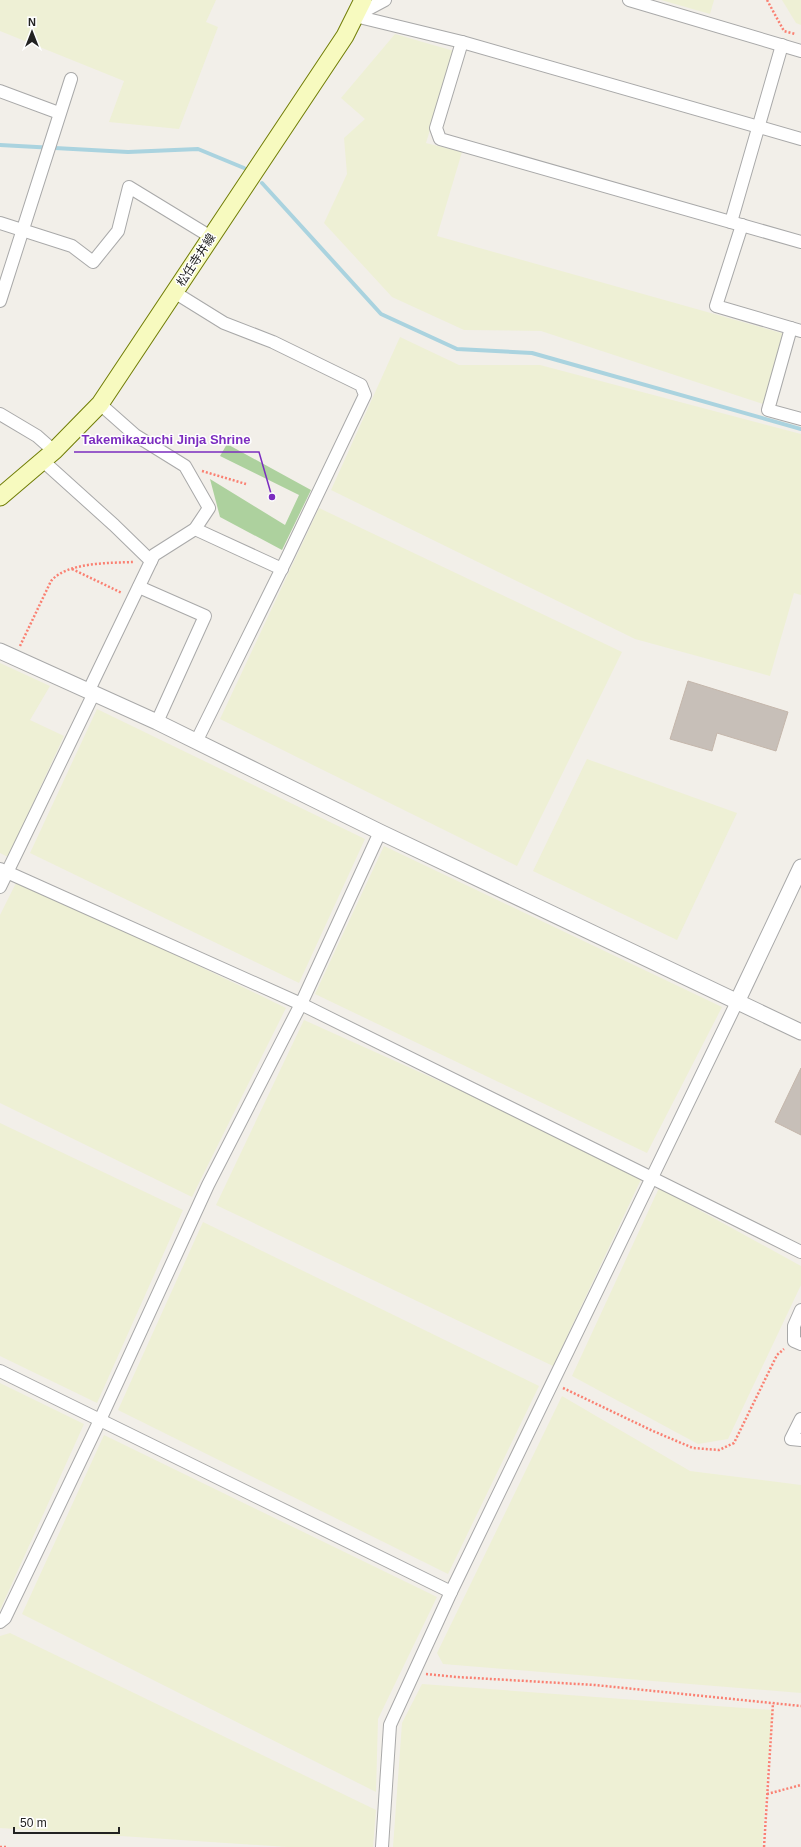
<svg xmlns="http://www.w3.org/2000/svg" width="801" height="1847" viewBox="0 0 801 1847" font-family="Arial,'Noto Sans JP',sans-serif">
	<rect width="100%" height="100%" fill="#f2efe9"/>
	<!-- farmland -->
	<g fill="#eef0d5">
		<path d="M0 0H216L206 22 218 27 179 129 109 122 124 81 0 31Z"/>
		<path d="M661 0H714L710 14Z"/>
		<path d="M782 0H801V25L796 23Z"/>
		<path d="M395 34 454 51 426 143 462 152 437 236 785 334 763 404 541 331 464 330 392 297 324 223 347 174 344 138 365 119 341 98Z"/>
		<path d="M400 337 459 365H540L801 434V595L794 593 770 676 635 639 331 490Z"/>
		<path d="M319 508 622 652 517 866 220 719Z"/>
		<path d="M0 663 50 686 30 720 64 736 8 857 0 853Z"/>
		<path d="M97 709 365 839 299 983 30 853Z"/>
		<path d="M587 759 737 813 677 940 533 871Z"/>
		<path d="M384 846 722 1007 647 1153 315 994Z"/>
		<path d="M18 879 286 1008 192 1197 0 1103V915Z"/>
		<path d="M304 1020 644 1173 553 1366 216 1205Z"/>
		<path d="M0 1123 183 1210 97 1403 0 1356Z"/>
		<path d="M659 1188 801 1266V1285L728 1439 698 1444 572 1376Z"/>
		<path d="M203 1222 539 1386 448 1574 118 1410Z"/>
		<path d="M0 1383 84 1424 0 1610Z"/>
		<path d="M562 1396 690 1471 801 1485V1693L443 1664 437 1653Z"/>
		<path d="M104 1435 437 1597 378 1719 376 1792 22 1614Z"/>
		<path d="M10 1633 376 1810 373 1847H287L0 1828V1636Z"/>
		<path d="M422 1684 772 1710 762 1847H393L402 1723Z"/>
	</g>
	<!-- forest -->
	<path fill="#add19e" d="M227 444 311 490 282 550 220 517 210 479 285 525 299 495 220 456Z"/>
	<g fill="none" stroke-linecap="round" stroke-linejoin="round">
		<!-- stream -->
		<g stroke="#aad3df" stroke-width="4">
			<path d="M0 145 128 152 198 149 244 168"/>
			<path d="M262 183 381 314 457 349 532 353 801 429"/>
		</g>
	</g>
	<!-- building -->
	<g fill="#c7bfb8" stroke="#c4b6ab">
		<path d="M688 681 788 712 776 751 717 733 712 751 670 739Z"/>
		<path d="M801 1068V1135L775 1122Z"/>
	</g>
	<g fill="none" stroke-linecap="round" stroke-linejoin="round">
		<!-- minor casing -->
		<g stroke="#a9a9a9" stroke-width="14">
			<g id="minor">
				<path d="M629 0 801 51"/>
				<path d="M355 16 462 42 801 139"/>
				<path d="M355 16 385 0"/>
				<path d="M462 42 436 128 440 139 801 242"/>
				<path d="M0 91 59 113"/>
				<path d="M731 222 782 45"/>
				<path d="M0 223 72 246 93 262 118 231 129 187 211 237"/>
				<path d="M742 225 716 306 801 331"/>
				<path d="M174 292 224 323 273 342 361 385 365 395 287 558 196 742"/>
				<path d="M0 301 71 79"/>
				<path d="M791 328 768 410 801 419"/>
				<path d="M0 414 37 436 54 451"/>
				<path d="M43 461 114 525 151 561"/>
				<path d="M195 529 282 569"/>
				<path d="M139 587 205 616 157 722"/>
				<path d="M89 690 154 555 195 529 209 508 185 466 135 435 100 404"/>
				<path d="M0 869 301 1004 801 1252"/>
				<path d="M0 887 94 693"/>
				<path d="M801 1310 794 1326V1341L801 1344"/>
				<path d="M0 1371 451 1592"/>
				<path d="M801 1419 791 1439 801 1440"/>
				<path d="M0 1622 5 1618 100 1420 208 1185 301 1004 380 832"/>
				<path d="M382 1847 390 1725 451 1592 737 1002"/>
			</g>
		</g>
		<!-- tertiary casing -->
		<g stroke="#a9a9a9" stroke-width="17">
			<g id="tertiary">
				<path d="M0 651 157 722 380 832 801 1032"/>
				<path d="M737 1002 801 867"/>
			</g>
		</g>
		<!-- secondary casing -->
		<g stroke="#707d05" stroke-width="19">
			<path id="secondary" d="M0 497 54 451 100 404 345 36 363 0"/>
		</g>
		<!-- path -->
		<g stroke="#fa8072" stroke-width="2.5" stroke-dasharray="2 2" stroke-linecap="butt">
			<path d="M767 0 784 31 795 34"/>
			<path d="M202 471 246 484"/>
			<path d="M72 569 122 593"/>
			<path d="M20 646 51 581C67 562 110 563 134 562"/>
			<path d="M563 1388 653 1431 693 1448 719 1450 734 1443 777 1355 784 1349"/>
			<path d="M426 1674 457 1677 595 1685 801 1706"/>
			<path d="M767 1794 801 1785"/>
			<path d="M0 1847H7"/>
			<path d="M764 1847 773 1703"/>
		</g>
		<!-- minor -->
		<use href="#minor" stroke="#fff" stroke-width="12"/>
		<!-- tertiary -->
		<use href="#tertiary" stroke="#fff" stroke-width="15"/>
		<!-- secondary -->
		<use href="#secondary" stroke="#f7fabf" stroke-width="17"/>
	</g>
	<g text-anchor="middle" stroke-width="3" stroke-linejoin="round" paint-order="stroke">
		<!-- street labels -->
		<g font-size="12" fill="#222" stroke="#fff">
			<text transform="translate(196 260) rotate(-57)" y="4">松任寺井線</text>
		</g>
	</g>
	<!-- callouts -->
	<path fill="none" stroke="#7b2cbf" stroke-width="1.5" d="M272 497L259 452H74"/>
	<circle fill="#7b2cbf" stroke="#fff" stroke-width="1.5" cx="272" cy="497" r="4"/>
	<g font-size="13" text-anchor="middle" font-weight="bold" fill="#7b2cbf" stroke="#fff" stroke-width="3" stroke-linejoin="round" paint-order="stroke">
		<text x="166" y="444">Takemikazuchi Jinja Shrine</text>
	</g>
	<!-- north arrow -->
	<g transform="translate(32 32)" stroke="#ffffff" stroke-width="3" paint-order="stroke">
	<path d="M0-3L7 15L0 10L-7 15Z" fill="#222222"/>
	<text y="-6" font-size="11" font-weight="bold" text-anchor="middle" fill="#222222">N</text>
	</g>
	<!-- scale -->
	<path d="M14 1827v6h105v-6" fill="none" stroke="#222222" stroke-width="2"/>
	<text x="20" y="1827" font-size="12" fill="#222222" stroke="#ffffff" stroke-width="3" paint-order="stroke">50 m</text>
</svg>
